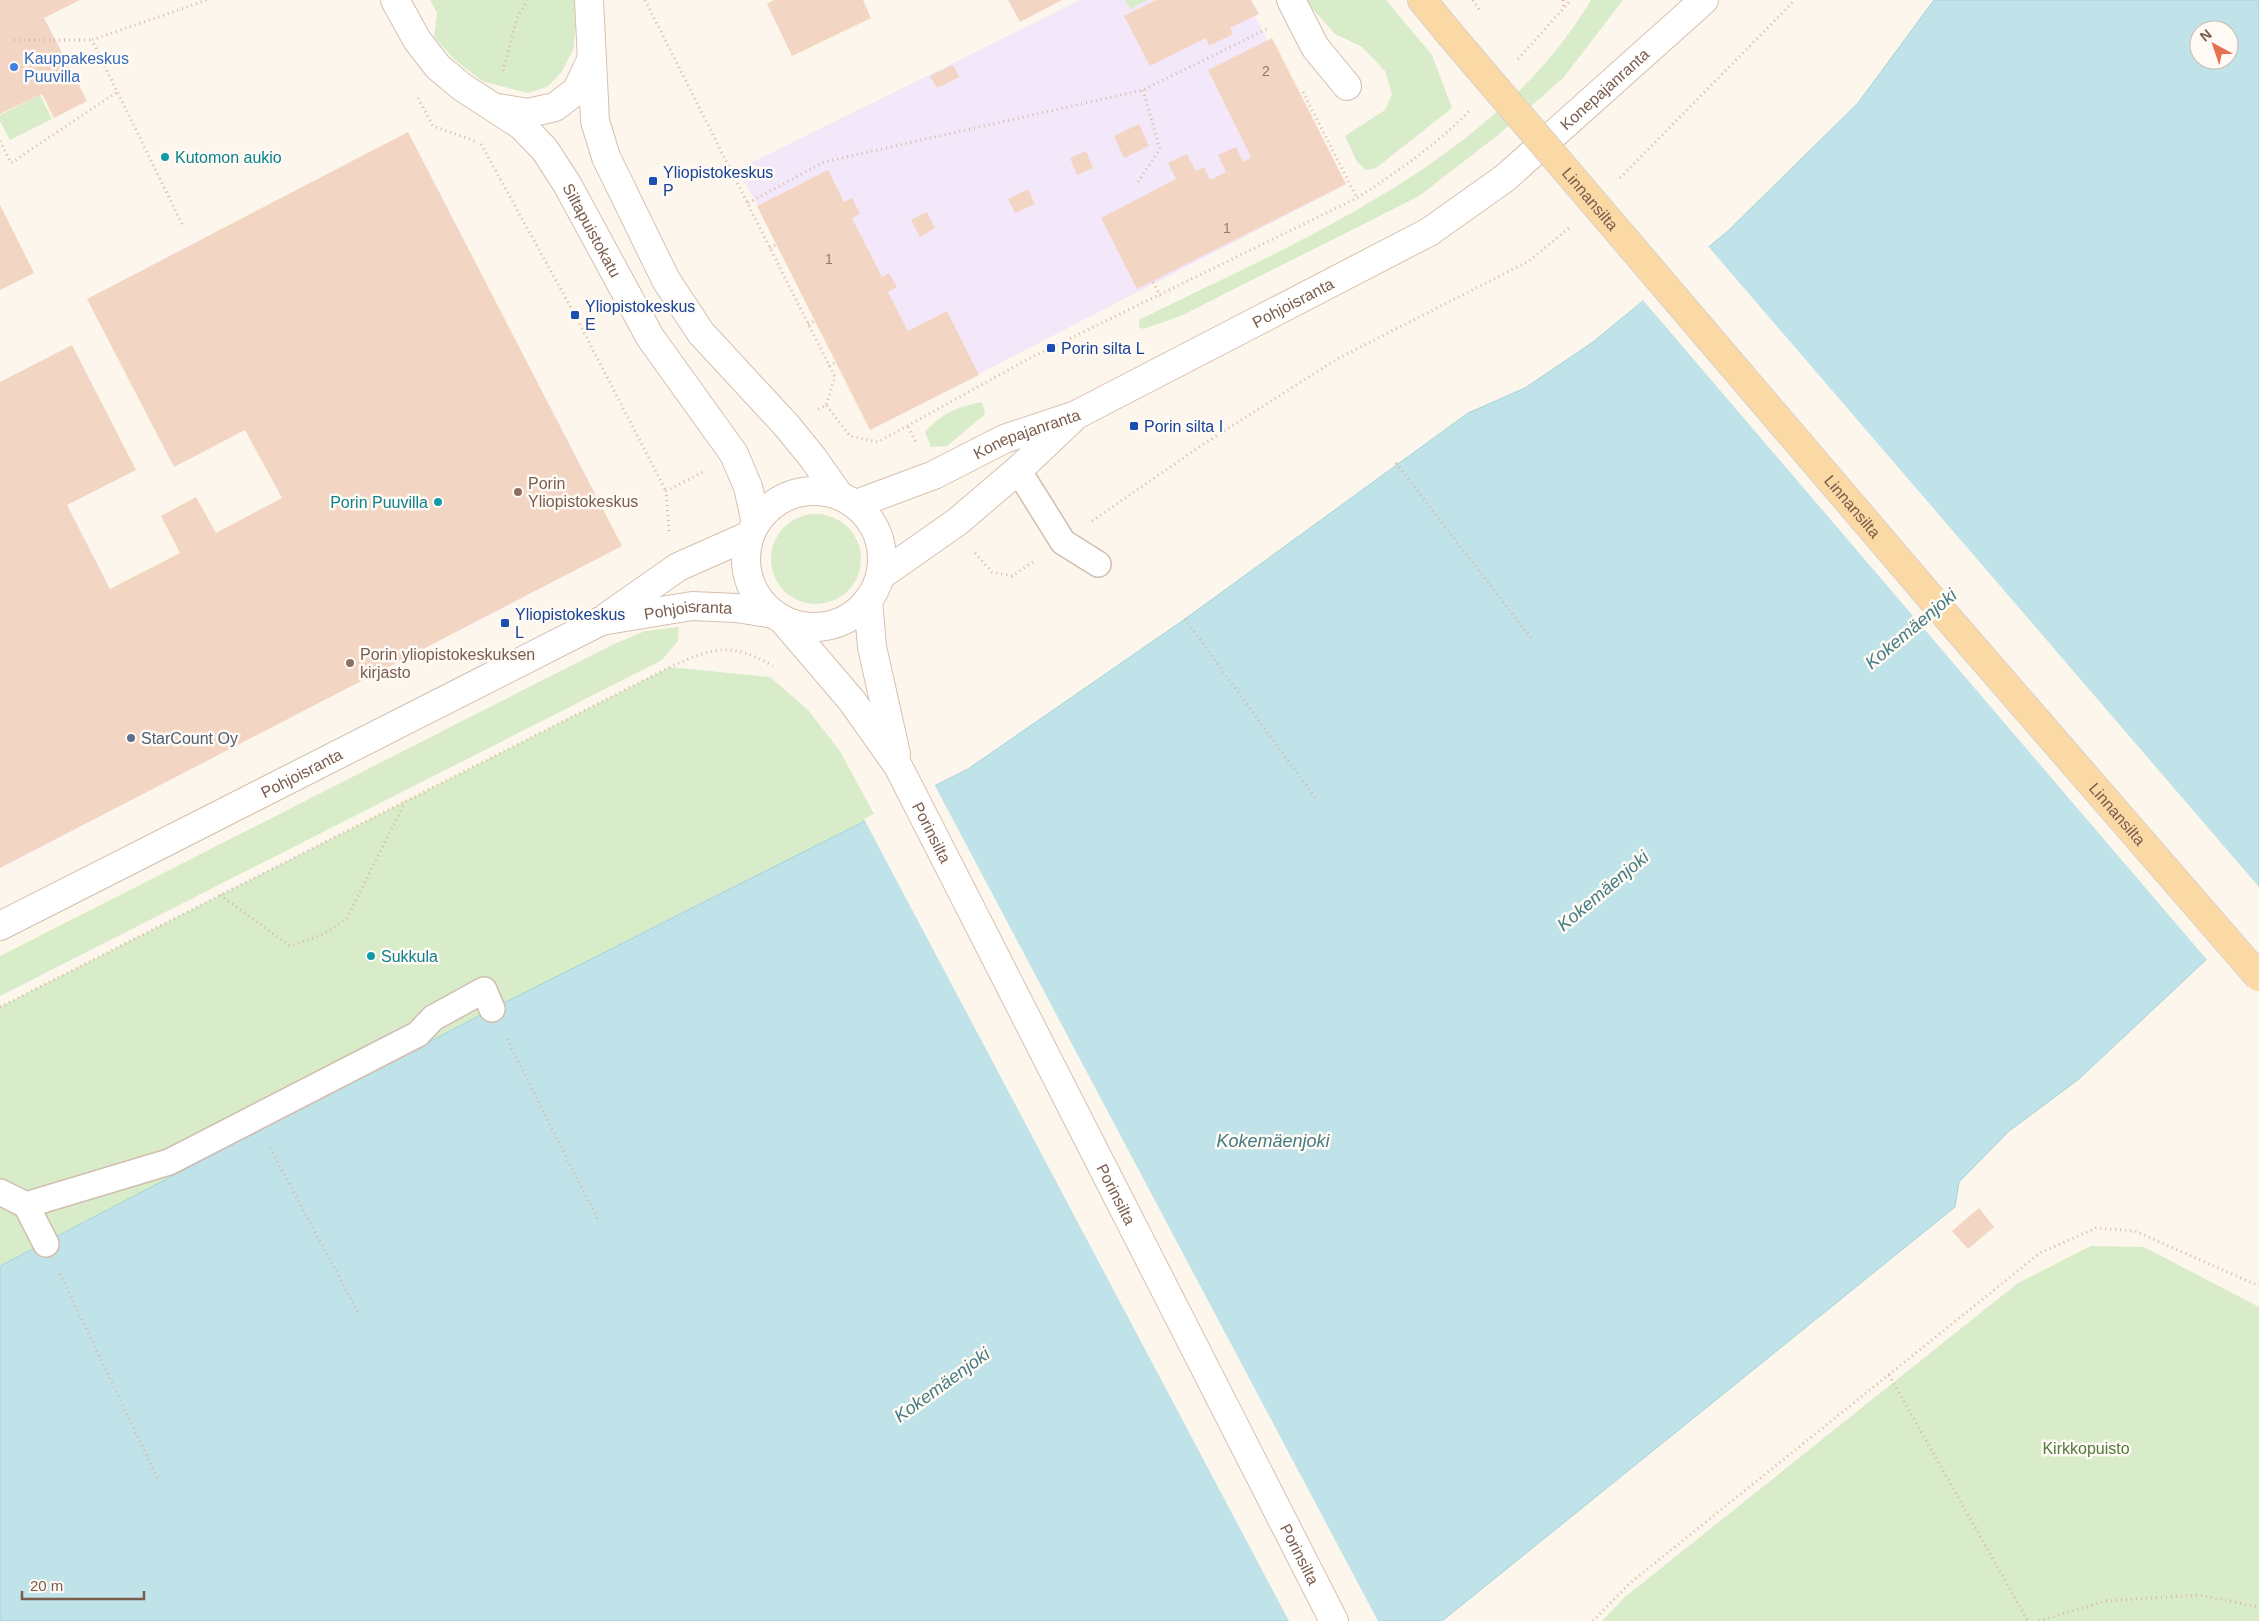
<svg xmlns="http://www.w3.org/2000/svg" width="2259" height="1621" viewBox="0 0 2259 1621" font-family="Helvetica,sans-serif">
	<rect width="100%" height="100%" fill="#fdf6ec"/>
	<!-- education -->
	<path fill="#f3e8fa" d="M1080 0H1247L1341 187 870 430 739 169Z"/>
	<!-- green -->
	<g fill="#d8ecc9">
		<path d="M430 0H575L576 24 573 50 561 73 547 87 527 93 482 81 455 60 434 37 437 13Z"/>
		<path d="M1125 0H1148L1130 9Z"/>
		<path d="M1305 0H1386L1432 55 1452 108 1376 168 1366 170 1357 162 1345 136 1385 110 1392 94 1385 71 1362 47 1335 34Z"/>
		<path d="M1591 0H1623L1564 77 1498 135 1419 196 1181 316 1143 329 1139 327V320C1299 241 1495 161 1591 0Z"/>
		<path d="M40 95 52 119 10 140 0 121V115Z"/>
		<path d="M982 402 985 414 947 446 931 447 925 432C942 413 957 407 982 402Z"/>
		<circle cx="816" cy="559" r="45"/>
		<path d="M679 627 678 641 662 660 0 996V956L612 645 645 631Z"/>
		<path d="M670 667 770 677 808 710 840 751 875 816 492 1009 0 1266V1007Z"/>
		<path d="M2091 1246 2144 1247 2259 1307V1621H1602L1625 1597 2018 1283Z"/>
	</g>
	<!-- water -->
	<path fill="#bfe3e8" stroke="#a5d3da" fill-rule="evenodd" d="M1934 0H2259V910L2079 1079 2009 1131 1959 1182 1955 1207 1442 1621H0V1266L492 1009 968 769 1185 619 1468 413 1525 388 1593 342 1728 231 1858 103ZM2199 30H2229V60H2199Z"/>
	<!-- pier -->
	<g fill="#fdf6ec">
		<path d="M1707 245 2259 887V913L2208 961 1642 299Z"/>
		<path d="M934 784 1378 1621H1289L864 819Z"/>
	</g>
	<!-- building -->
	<g fill="#f3d5c3">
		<path d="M0 0H80L44 18 87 101 54 118 42 94 0 114Z"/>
		<path d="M774 0H863L871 18 792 56 767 4Z"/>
		<path d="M1008 0H1062L1020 22Z"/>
		<path d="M1156 0H1251L1259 14 1230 28 1233 34 1209 46 1206 38 1150 66 1124 16Z"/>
		<path d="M1272 38 1346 184 1137 289 1101 218 1176 179 1168 163 1187 154 1196 171 1204 167 1210 180 1226 172 1218 155 1236 147 1243 162 1251 157 1208 70Z"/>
		<path d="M953 65 959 77 937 88 930 76Z"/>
		<path d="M1139 124 1149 146 1124 158 1114 136Z"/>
		<path d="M408 132 622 546 0 868V382L72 345 136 470 67 505 110 589 180 553 161 516 196 497 216 533 282 498 245 430 174 467 87 299Z"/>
		<path d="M1086 151 1093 168 1077 175 1070 158Z"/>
		<path d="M828 170 844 202 852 198 860 214 852 218 882 277 889 273 897 287 888 292 908 331 947 311 979 375 870 430 757 206Z"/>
		<path d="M1028 189 1035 204 1015 213 1008 199Z"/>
		<path d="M0 205 34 273 0 290Z"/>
		<path d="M927 212 935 228 920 237 911 220Z"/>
		<path d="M1979 1208 1994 1227 1968 1249 1952 1231Z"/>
	</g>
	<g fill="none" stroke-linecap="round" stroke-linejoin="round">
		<!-- lane casing -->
		<g stroke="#d1beb0" stroke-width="28">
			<g id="lane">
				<path d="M1018 470 1063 542 1098 564"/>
				<path d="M0 1192 26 1205 169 1162 418 1034 433 1018 484 990 492 1009"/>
				<path d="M26 1205 46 1244"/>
			</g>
		</g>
		<!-- street casing -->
		<g stroke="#d1beb0" stroke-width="30">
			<g id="street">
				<path d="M1291 0 1315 47 1347 86"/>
				<path id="s1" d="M0 926 601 621"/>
			</g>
		</g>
		<!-- secondary casing -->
		<g stroke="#d6c0b0" stroke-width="30">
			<g id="secondary">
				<path id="s2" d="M395 0 417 40 438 67 462 87 522 126 545 150 567 184 650 337 734 454 748 487 756 523"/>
				<path d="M589 0 595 121 606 157 666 280 701 333 787 426 813 458 839 495"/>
				<path d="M498 108 528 113 555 107 577 90 591 60"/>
				<circle cx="814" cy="559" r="68"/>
				<path id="s3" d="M856 504 934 475 1004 439 1076 415 1429 232 1505 178 1704 0"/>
				<path d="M880 576 957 522 1018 470 1071 420"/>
				<path d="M868 600 872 647 896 754"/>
				<path d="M608 616 678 567 750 535"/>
				<path id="s4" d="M782 619 852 701 898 766 1334 1621"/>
				<path id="s5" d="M601 621 692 606 736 608 774 614"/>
			</g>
		</g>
		<!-- primary casing -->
		<g stroke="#dad1cd" stroke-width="30">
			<path id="primary" d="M1422 0 1449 33"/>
		</g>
		<!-- path -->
		<g stroke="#d9b8a5" stroke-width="3" stroke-dasharray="1 4" stroke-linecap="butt">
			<path d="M645 0 835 377 826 405"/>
			<path d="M1473 0 1479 10"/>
			<path d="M1563 0 1564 9"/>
			<path d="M14 40H92"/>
			<path d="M1518 59 1571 0"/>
			<path d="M503 71 517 18 527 0"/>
			<path d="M1303 92 1357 198"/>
			<path d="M418 98 433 126 475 141"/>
			<path d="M0 141 11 163 117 92"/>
			<path d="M481 144 575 315 666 491"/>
			<path d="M1620 178 1795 0"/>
			<path d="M1138 182 1160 149 1143 90"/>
			<path d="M748 203 824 162 1143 90 1267 29"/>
			<path d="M182 224 92 40 207 0"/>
			<path d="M770 248 777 244"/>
			<path d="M1153 282 1160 296"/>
			<path d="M808 324 815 321"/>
			<path d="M829 366 836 362"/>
			<path d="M818 409 826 405 850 436 878 442 1032 357 1357 198C1396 172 1437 145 1469 111"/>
			<path d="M908 427 917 444"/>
			<path d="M1396 463 1531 638"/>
			<path d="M1092 521 1202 445 1337 359 1529 261 1569 228"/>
			<path d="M669 531 666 491 703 472"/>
			<path d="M975 553 992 572 1012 576 1036 560"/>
			<path d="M1185 619 1316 799"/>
			<path d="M220 895 290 946 324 934 347 918 405 802"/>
			<path d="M0 1007 670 667C714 648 729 641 773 666"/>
			<path d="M507 1039 598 1220"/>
			<path d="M270 1148 360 1316"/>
			<path d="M60 1274 158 1479"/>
			<path d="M1889 1375 2028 1621"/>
			<path d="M1593 1621 1630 1583 2040 1253 2096 1228 2135 1231 2259 1286"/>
			<path d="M2039 1621 2106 1601 2199 1595 2259 1607"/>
		</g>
		<!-- lane -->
		<use href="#lane" stroke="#fff" stroke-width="25"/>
		<!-- street -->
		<use href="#street" stroke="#fff" stroke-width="28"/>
		<!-- secondary -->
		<use href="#secondary" stroke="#fff" stroke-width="28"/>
		<!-- primary -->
		<use href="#primary" stroke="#fbd9a5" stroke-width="28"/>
		<!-- primary-bridge casing -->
		<g stroke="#dad1cd" stroke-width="30" stroke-linecap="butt">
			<g id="primary-bridge">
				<path id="s6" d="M1449 33 1954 625 2259 977"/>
			</g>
		</g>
		<!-- primary-bridge -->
		<use href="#primary-bridge" stroke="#fbd9a5" stroke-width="28"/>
	</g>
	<!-- markers -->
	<circle fill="#3f7fe0" stroke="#fffaf3" stroke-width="2" cx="14" cy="67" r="5"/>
	<g fill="#0f9aa8" stroke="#fffaf3" stroke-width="2">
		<circle cx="165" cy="157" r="5"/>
		<circle cx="438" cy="502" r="5"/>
		<circle cx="371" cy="956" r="5"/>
	</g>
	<g fill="#1a4fb4" stroke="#fffaf3" stroke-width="2">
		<rect x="648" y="176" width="10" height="10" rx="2.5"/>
		<rect x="570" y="310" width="10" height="10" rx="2.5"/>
		<rect x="1046" y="343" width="10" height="10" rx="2.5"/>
		<rect x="1129" y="421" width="10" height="10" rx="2.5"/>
		<rect x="500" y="618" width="10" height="10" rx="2.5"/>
	</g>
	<g fill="#8d6e63" stroke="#fffaf3" stroke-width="2">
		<circle cx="518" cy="492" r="5"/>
		<circle cx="350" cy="663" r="5"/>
	</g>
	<circle fill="#5c6f8a" stroke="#fffaf3" stroke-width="2" cx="131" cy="738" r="5"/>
	<g text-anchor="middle" stroke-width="5" stroke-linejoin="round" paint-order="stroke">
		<!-- number labels -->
		<g font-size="14" fill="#987a6a">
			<text x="1266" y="76">2</text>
			<text x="1227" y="233">1</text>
			<text x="829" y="264">1</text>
		</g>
		<!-- shop labels -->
		<g font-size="16" fill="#366cbe" stroke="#fffaf3" text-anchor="start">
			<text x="24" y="64">Kauppakeskus<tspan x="24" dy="18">Puuvilla</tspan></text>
		</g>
		<!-- street labels -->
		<g font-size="16" fill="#7a5c4d" stroke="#fffaf3">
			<text dy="6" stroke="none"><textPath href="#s3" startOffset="862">Konepajanranta</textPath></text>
			<text dy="6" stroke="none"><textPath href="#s6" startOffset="218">Linnansilta</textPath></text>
			<text dy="6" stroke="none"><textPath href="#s2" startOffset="309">Siltapuistokatu</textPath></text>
			<text dy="6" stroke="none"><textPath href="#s3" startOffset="482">Pohjoisranta</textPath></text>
			<text dy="6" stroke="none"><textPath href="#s3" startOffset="185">Konepajanranta</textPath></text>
			<text dy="6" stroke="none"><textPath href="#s6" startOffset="622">Linnansilta</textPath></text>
			<text dy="6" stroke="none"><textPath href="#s5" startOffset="88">Pohjoisranta</textPath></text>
			<text dy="6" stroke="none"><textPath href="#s1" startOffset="338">Pohjoisranta</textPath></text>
			<text dy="6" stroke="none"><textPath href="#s6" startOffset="1028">Linnansilta</textPath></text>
			<text dy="6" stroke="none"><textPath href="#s4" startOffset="262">Porinsilta</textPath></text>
			<text dy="6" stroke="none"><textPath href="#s4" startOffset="668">Porinsilta</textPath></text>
			<text dy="6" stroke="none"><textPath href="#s4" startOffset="1072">Porinsilta</textPath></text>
		</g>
		<!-- culture labels -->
		<g font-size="16" fill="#0d838f" stroke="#fffaf3" text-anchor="start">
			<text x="175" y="163">Kutomon aukio</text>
			<text x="428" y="508" text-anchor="end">Porin Puuvilla</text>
			<text x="381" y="962">Sukkula</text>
		</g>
		<!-- transit labels -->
		<g font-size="16" fill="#164399" stroke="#fffaf3" text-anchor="start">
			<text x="663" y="178">Yliopistokeskus<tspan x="663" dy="18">P</tspan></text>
			<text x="585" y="312">Yliopistokeskus<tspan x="585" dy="18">E</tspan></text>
			<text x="1061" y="354">Porin silta L</text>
			<text x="1144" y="432">Porin silta I</text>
			<text x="515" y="620">Yliopistokeskus<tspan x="515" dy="18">L</tspan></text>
		</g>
		<!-- education labels -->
		<g font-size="16" fill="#785e54" stroke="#fffaf3" text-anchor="start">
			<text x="528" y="489">Porin<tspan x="528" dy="18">Yliopistokeskus</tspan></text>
			<text x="360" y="660">Porin yliopistokeskuksen<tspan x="360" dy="18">kirjasto</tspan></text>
		</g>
		<!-- service labels -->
		<g font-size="16" fill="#4e5e75" stroke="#fffaf3" text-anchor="start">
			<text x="141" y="744">StarCount Oy</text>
		</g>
		<!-- park labels -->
		<g font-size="16" fill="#537a41" stroke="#fffaf3">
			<text x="2086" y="1454">Kirkkopuisto</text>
		</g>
		<!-- water labels -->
		<g font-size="18" font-style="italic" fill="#437c86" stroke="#fffaf3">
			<text transform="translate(1911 629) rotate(-40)" y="6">Kokemäenjoki</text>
			<text transform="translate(1603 891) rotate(-40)" y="6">Kokemäenjoki</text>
			<text x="1273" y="1147">Kokemäenjoki</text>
			<text transform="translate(942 1385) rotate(-36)" y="6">Kokemäenjoki</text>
		</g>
	</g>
	<!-- north arrow -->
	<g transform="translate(2214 45) rotate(320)"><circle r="24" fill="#fffaf3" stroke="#cabbb1"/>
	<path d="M0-4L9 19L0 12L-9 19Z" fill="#e76f51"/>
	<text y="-8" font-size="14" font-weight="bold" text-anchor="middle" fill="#7a5c4d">N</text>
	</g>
	<!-- scale -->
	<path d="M22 1591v8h122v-8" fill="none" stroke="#7a5c4d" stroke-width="2.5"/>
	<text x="30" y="1591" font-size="15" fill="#7a5c4d" stroke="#fffaf3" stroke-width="4" paint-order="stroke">20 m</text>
</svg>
